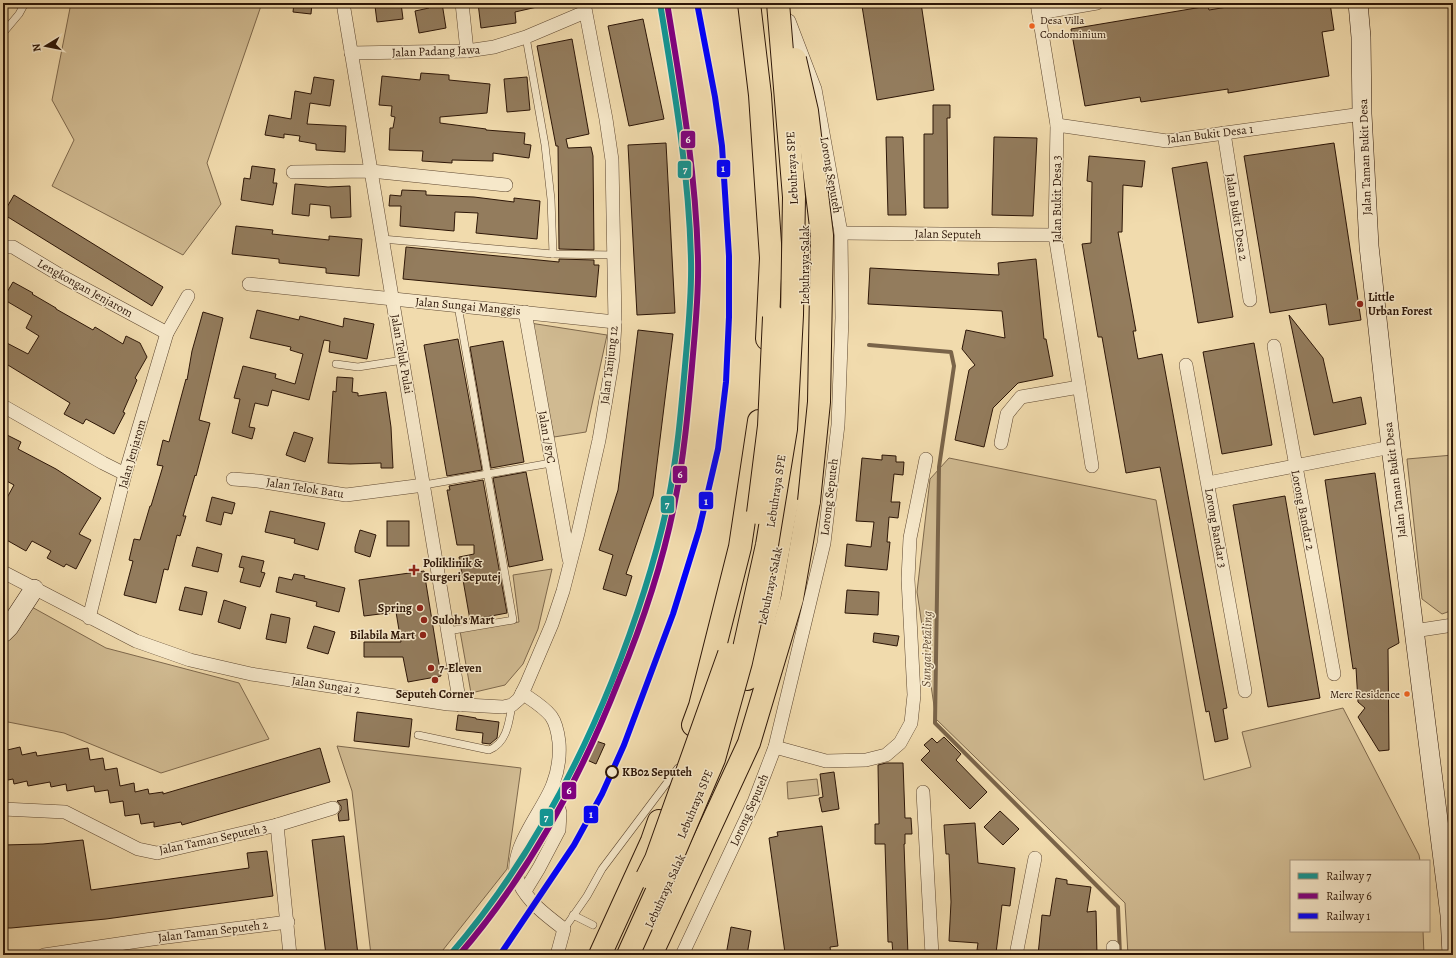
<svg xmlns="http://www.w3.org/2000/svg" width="1456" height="958" viewBox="0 0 1456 958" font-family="Alegreya,serif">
	<rect width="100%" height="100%" fill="#f1dbad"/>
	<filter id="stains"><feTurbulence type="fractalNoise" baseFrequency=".005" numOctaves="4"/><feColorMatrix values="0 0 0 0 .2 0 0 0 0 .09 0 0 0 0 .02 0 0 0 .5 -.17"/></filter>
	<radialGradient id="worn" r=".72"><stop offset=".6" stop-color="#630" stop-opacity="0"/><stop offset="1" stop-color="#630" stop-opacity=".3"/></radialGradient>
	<!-- green -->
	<g fill="#d0ba91" stroke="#7e684c">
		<path d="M71 3H262L207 163 221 204 183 255 52 186 74 140 52 100Z"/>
		<path d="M530 323 607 335 586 432 554 437Z"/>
		<path d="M1453 455V610L1442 614 1422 599 1407 459Z"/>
		<path d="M949 458 1156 500 1204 780 1251 767 1242 732 1343 708 1419 855 1420 861H1291V931H1423L1424 955H1128L1125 903 936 719 917 592 930 479Z"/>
		<path d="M552 569 538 629 523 664 505 685 471 693 460 631 519 622 513 575Z"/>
		<path d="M30 606 106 648 239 683 269 739 161 773 64 733 3 721V637Z"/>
		<path d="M337 746 521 768 507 869 439 955H371L352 791Z"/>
		<path d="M817 779 819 795 788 799 787 782Z"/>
	</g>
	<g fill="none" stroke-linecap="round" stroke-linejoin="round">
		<!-- stream -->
		<path stroke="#7a6449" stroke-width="4" d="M869 345 951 352 954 366 939 467 935 723 1118 907 1120 955"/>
	</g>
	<!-- building -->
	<g fill="#937c5d" stroke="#2d1607">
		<path d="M294 3H312L311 14 293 12Z"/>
		<path d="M390 3H401L403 19 377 22 375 6 390 4Z"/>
		<path d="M428 3H442L446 28 419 33 415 11 429 8Z"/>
		<path d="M478 3H536L537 7 515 12 516 23 481 28Z"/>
		<path d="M880 3H921L934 90 877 100 862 6Z"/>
		<path d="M1252 3H1330L1334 30 1322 32 1329 76 1228 93V89L1141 102 1140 97 1085 106 1071 29 1208 6 1209 10Z"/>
		<path d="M643 19 664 119 629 126 608 26Z"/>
		<path d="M572 39 589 134 566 139 568 148 591 147 593 156 594 250 559 249 558 146H556L537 46Z"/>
		<path d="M421 73 449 75V80L490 84 487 113 440 117V123L486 129V130L525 133 524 144 531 145 529 158 493 153V161L452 160V163L422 161 423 151 389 150 390 128H393L395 117 391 116 392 106 379 105 382 76 420 80Z"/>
		<path d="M314 77 334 80 330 106 310 103 307 124 346 126 345 152 316 150V144L299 141 300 136 284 134V138L265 135 269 115 291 119 295 91 311 94Z"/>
		<path d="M527 77 530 110 507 112 504 79Z"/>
		<path d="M933 105H950V118H947L948 208H924V134H933Z"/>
		<path d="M886 137H903L906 215H888Z"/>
		<path d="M994 137 1037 138 1033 216 992 215Z"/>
		<path d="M666 143 675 313 637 315 628 145Z"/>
		<path d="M1334 143 1361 320 1329 325 1326 304 1270 313 1244 156Z"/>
		<path d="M1089 156 1145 161 1142 187 1123 185 1122 232H1118L1136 331H1133L1138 359 1162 354 1227 708 1223 709 1228 739 1215 742 1209 711 1206 712 1160 467 1126 473 1102 337H1098L1082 244 1091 243 1092 182 1087 181Z"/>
		<path d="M1207 162 1233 317 1198 323 1172 168Z"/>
		<path d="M252 166 275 169 273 183H277L273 205 241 200 244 178 250 179Z"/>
		<path d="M295 184 328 187 350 186 351 217 331 218 330 206 310 204 309 216 292 214Z"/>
		<path d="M402 190 426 191V195L474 197 514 202V198L540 201 537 239 476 233 478 213 455 212 454 231 400 226 401 206H389L390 195 401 196Z"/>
		<path d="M14 195 163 287 152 306 3 214Z"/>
		<path d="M236 226 273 230 272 234 329 240V236L362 239 359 276 326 273V268L279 263V259L232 254Z"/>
		<path d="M406 247 559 262V259L594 260V265H599L596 297 403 279Z"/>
		<path d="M1036 259 1044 339H1046L1053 376 1018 383 993 408 984 447 955 440 969 370 975 365 962 349 966 330 1005 338 1002 311 868 304 870 268 999 275 998 263Z"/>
		<path d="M13 282 33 293 32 294 56 308V309L93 330 95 327 123 344 126 336 140 343 147 357 135 378 137 380 123 412 125 413 114 434 86 419 83 424 64 414 70 403 3 362V341L28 354 39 336 26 328 32 316 3 299Z"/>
		<path d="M257 310 299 320 300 316 343 327 344 318 374 324 367 359 329 352 330 341 324 340 309 400 272 390 268 406 255 403 249 427 255 428 252 439 232 433 240 399 234 398 243 366 276 374 275 378 295 384 303 354 290 350 291 347 250 338Z"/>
		<path d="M203 312 223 318 199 420 210 423 196 476 195 475 183 516H186L180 536 177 535 168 570 164 569 156 603 124 595 133 561 129 560 134 539 140 540 150 506H151L163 466 157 465 163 440 169 442 186 379 187 380 192 351Z"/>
		<path d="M1289 315 1323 358 1333 403 1361 397 1366 424 1314 435Z"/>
		<path d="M638 330 673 334 653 496 626 574 632 576 626 596 603 589 613 555 599 550 618 490Z"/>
		<path d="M458 339 482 470 447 476 424 345Z"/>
		<path d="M503 341 524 462 491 468 470 347Z"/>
		<path d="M1254 343 1272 445 1222 454 1203 352Z"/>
		<path d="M337 377 353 378 352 392 358 393V396L386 392 391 427 393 468H381V463L350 464 328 463 333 391 336 392Z"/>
		<path d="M294 432 313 438 305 462 286 455Z"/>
		<path d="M3 433 21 442 18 449 56 469 101 498 79 534 91 540 76 569 66 564 64 567 47 558 51 551 32 541 26 551 3 538V505L14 485 3 479Z"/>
		<path d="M882 455 896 456V462H904L903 475 894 474 891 502H900L898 518 889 517 887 542H890L887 570 845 566 847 544 871 547 874 522 856 521 862 458 882 460Z"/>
		<path d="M526 472 543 560 509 567 493 478Z"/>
		<path d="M1375 473 1399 643 1388 649 1389 750 1379 751 1358 717 1365 708 1358 702 1356 668 1353 669 1325 480Z"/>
		<path d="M483 480 507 613 470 620 459 557 474 554V545H457L447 490H450L449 486Z"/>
		<path d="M1285 496 1320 698 1268 707 1233 505Z"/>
		<path d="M212 497 235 503 232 514 224 512 221 525 206 521Z"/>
		<path d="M270 511 325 523 318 550 294 543 295 539 265 532Z"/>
		<rect x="387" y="521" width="22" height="25"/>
		<path d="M360 530 376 535 370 557 355 552V547Z"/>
		<path d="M197 547 222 554 218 572 192 566Z"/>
		<path d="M242 556 264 561 261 572 265 573 260 587 240 582 244 568 239 567Z"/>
		<path d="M424 571 441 676 408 682 403 657H364V642H401L396 612 364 616 359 580Z"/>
		<path d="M294 574 305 576 304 578 345 588 339 612 316 606 317 602 276 592 279 577 292 580Z"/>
		<path d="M185 587 207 592 202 615 179 610Z"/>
		<path d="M847 590 879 592 878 615 845 613Z"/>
		<path d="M224 600 246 607 240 629 218 622Z"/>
		<path d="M271 614 290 618 286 643 266 639Z"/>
		<path d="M314 626 335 632 328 654 307 648Z"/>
		<path d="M874 633 899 636 897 646 873 642Z"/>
		<path d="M357 712 412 719 409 747 354 741Z"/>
		<path d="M458 715 476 718V719L499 722 497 738 490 744 482 743 483 733 456 730Z"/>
		<path d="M944 737 961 754 956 760 987 792 970 809 921 760 930 751 924 745 932 738 937 743Z"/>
		<path d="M596 741 605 744 596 764 587 760Z"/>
		<path d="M20 747 22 755 36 752 37 756 88 748 90 760 103 758 105 770 117 768 120 786 134 783 135 792 148 789 149 794 163 792V794L320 748 330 782 182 825 181 822 154 827V822L141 824 139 814 125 816 123 801 110 803 108 790 95 792 94 786 67 791 66 784 51 787 50 782 28 786 27 781 14 784 13 779 3 781V751Z"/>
		<path d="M886 763H903L905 818H911L912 834H905V844H904L908 955H893L892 942H888L885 844H875V824H879L878 765Z"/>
		<path d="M834 772 839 809 822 812 819 798 823 797 820 774Z"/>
		<path d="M347 799 349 820 339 821 338 814 341 810V806L337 801Z"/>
		<path d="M1000 811 1019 829 1003 845 984 827Z"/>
		<path d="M975 823 978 863 1015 868 1010 906 1002 905 996 953 977 950 978 943 949 941 951 902 949 854H946L944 825Z"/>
		<path d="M822 826 838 946 830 947 831 954 793 955V952L785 953 769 838 778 836 777 832Z"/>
		<path d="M344 836 358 955H326L312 840Z"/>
		<path d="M83 840 91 890 249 868 247 853 267 851 273 896 106 919 11 928H3V845L43 844Z"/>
		<path d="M1056 878 1067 880V884L1091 887 1087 912 1096 911 1097 955H1038L1042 915 1050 916Z"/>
		<path d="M731 927 751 931 747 955H726Z"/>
	</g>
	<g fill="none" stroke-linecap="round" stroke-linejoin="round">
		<!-- lane casing -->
		<g stroke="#5e4730" stroke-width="8">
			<g id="lane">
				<path d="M3 33 19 14 25 3"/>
				<path d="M526 37 545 145 551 199 553 254"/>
				<path d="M382 239 553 254 615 255"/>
				<path d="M336 364 358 367 403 360"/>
				<path d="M424 485 551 463"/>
				<path d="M448 631 513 620 458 306"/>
				<path d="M418 735 489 750C507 743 509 722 512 705"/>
				<path d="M573 915 593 925"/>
				<path d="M564 929 587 896 602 869 678 768"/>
			</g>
		</g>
		<!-- street casing -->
		<g stroke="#5e4730" stroke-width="14">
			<g id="street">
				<path d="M343 3 460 705"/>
				<path d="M462 3 467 51"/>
				<path d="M1037 3 1057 125 1055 235 1092 466"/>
				<path d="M1039 13 1097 3"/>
				<path d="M351 53 467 51 494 47 526 37 585 12"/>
				<path d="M1057 125 1167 141 1362 114"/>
				<path d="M1224 133 1250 300"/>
				<path d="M293 172 371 171 506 185"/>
				<path d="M841 233 1055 235"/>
				<path d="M3 247H13L63 277 167 333"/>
				<path d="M249 284 615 322"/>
				<path d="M525 312 569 559"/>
				<path d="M1274 346 1334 674"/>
				<path d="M1186 365 1245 691"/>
				<path d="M3 406 103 463 125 474"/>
				<path d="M1001 443 1007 414 1021 397 1079 387"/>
				<path d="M233 479 258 481 346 495 424 485"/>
				<path d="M1208 483 1391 447"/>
				<path d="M3 572 136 641 190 660 251 674 448 704 503 707 512 705 519 699 526 685 552 624 563 591 578 533 599 440 613 358 615 322 612 160 606 119 584 3"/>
				<path d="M89 618 125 474 167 333 188 296"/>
				<path d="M1414 631 1453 625"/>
				<path d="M522 693C532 700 543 706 551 716 556 723 558 733 559 742 560 755 558 771 553 784 543 812 504 853 519 883 529 903 547 916 564 929L557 955"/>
				<path d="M775 747 826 761 866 760 886 755 900 743 911 723 914 695 908 579 910 538 926 459"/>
				<path d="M923 792 932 955"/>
				<path d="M3 809 65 812 138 849 157 853 277 825 333 808"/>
				<path d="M277 825 290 955"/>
				<path d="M525 891 539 868 559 830 560 813 553 785"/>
				<path d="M1113 947V955"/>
				<path d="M44 955 159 938 288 922"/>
				<path d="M682 955 754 802 775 747 824 543 838 425 842 318 841 233 815 89 789 21"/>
				<path d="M1016 955 1035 858"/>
			</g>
		</g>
		<!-- secondary casing -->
		<g stroke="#2d1607" stroke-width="20">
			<g id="secondary">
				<path d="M1358 3 1361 37 1362 114 1369 246 1391 447 1450 915 1452 955"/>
				<path d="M3 633 9 627 34 589"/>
			</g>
		</g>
		<!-- highway casing -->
		<g stroke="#2d1607" stroke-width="24">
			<g id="highway">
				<path d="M749 3 760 95 771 258 767 339"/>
				<path d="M747 679 769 600 795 460 805 319 806 240 803 183"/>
				<path d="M693 725 700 706 740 547 759 421"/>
				<path d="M600 955 652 841 659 821"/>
				<path d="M651 955 749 743 792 599 809 501"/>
			</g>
		</g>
		<!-- lane -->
		<use href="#lane" stroke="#f6e8ca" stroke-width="7"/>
		<!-- street -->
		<use href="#street" stroke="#f6e8ca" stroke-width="13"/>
		<!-- secondary -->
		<use href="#secondary" stroke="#f6e8ca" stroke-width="19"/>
		<!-- highway -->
		<use href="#highway" stroke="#f1dbad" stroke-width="22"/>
		<!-- highway-bridge casing -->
		<g stroke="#2d1607" stroke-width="24" stroke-linecap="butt">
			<g id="highway-bridge">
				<path d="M795 59 807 111 822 235 819 402 809 501"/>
				<path d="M758 513 769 426 774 317"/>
				<path d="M647 877 656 859 729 654"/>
				<path d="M628 955 670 862 714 759 741 662 767 545 786 429 792 315 794 197 778 3"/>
			</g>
		</g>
		<!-- highway-bridge -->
		<use href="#highway-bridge" stroke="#f1dbad" stroke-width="22"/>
		<!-- rail-1 casing -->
		<g stroke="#f6e8ca" stroke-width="9">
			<path id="rail-1" d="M450 955C520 874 572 780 612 681 635 623 655 563 668 502 677 457 681 412 685 366 688 331 692 295 691 260 689 173 674 88 660 3"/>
		</g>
		<!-- rail-2 casing -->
		<g stroke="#f6e8ca" stroke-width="9">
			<path id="rail-2" d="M459 955C529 874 580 779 619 680 643 622 663 563 675 501 684 457 688 411 692 366 695 330 699 295 698 260 696 173 681 88 667 3"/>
		</g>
		<!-- rail-3 casing -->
		<g stroke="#f6e8ca" stroke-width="9">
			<path id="rail-3" d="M500 955 574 845 602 794 624 745 673 614 699 530 718 449 726 382 729 317V256L722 146 715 97 697 3"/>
		</g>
		<!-- rail-1 -->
		<use href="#rail-1" stroke="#139593" stroke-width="6"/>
		<!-- rail-2 -->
		<use href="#rail-2" stroke="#800080" stroke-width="6"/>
		<!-- rail-3 -->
		<use href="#rail-3" stroke="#00f" stroke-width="6"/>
	</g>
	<!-- markers -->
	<g fill="#f26522" stroke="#f6e8ca" stroke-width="1.5">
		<circle cx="1032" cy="26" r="3.5"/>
		<circle cx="1407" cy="694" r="3.5"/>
	</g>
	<g fill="#8f2418" stroke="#f6e8ca" stroke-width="1.5">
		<circle cx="1360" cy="304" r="4"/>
		<path d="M412 564h4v4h4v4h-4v4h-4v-4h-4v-4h4z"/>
		<circle cx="420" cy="608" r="4"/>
		<circle cx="424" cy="620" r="4"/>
		<circle cx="423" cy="635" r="4"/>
		<circle cx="431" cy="668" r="4"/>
		<circle cx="435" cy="680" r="4"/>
	</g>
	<circle fill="#f6e8ca" stroke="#2d1607" stroke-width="2" cx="612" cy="772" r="6"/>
	<g text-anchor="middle" stroke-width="3" stroke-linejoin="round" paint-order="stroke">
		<!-- bus labels -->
		<g font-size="11" fill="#2d1607" stroke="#f6e8ca" text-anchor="start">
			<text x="1040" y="24">Desa Villa<tspan x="1040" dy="14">Condominium</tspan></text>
			<text x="1400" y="698" text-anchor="end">Merc Residence</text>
		</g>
		<!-- street labels -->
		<g font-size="12" fill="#2d1607" stroke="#f6e8ca">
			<text transform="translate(436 51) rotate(-2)" y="4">Jalan Padang Jawa</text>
			<text transform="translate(1210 134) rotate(-7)" y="4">Jalan Bukit Desa 1</text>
			<text transform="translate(1365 157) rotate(-92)" y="4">Jalan Taman Bukit Desa</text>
			<text transform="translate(792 168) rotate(-93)" y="4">Lebuhraya SPE</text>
			<text transform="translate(831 175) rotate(80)" y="4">Lorong Seputeh</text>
			<text transform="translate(1057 199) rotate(-90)" y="4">Jalan Bukit Desa 3</text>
			<text transform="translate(1237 217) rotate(81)" y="4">Jalan Bukit Desa 2</text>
			<text transform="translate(948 234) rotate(1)" y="4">Jalan Seputeh</text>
			<text transform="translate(805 265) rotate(-90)" y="4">Lebuhraya Salak</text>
			<text transform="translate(85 288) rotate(29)" y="4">Lengkongan Jenjarom</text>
			<text transform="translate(468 306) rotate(5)" y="4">Jalan Sungai Manggis</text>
			<text transform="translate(402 354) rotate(80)" y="4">Jalan Teluk Pulai</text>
			<text transform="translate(609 365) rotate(-83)" y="4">Jalan Tanjung 12</text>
			<text transform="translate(547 437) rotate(80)" y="4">Jalan 1/87C</text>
			<text transform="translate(132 454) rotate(-74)" y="4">Jalan Jenjarom</text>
			<text transform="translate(1395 480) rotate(-97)" y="4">Jalan Taman Bukit Desa</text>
			<text transform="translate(305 488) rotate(9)" y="4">Jalan Telok Batu</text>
			<text transform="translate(776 491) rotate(-81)" y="4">Lebuhraya SPE</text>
			<text transform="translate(829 497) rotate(-83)" y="4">Lorong Seputeh</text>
			<text transform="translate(1303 510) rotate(79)" y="4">Lorong Bandar 2</text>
			<text transform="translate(1216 528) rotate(80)" y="4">Lorong Bandar 3</text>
			<text transform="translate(770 586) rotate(-78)" y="4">Lebuhraya Salak</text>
			<text transform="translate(326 685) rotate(8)" y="4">Jalan Sungai 2</text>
			<text transform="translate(695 804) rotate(-67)" y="4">Lebuhraya SPE</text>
			<text transform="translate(749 810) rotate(-66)" y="4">Lorong Seputeh</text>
			<text transform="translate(213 839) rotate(-12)" y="4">Jalan Taman Seputeh 3</text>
			<text transform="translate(665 891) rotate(-65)" y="4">Lebuhraya Salak</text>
			<text transform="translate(213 931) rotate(-7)" y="4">Jalan Taman Seputeh 2</text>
		</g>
		<!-- poi labels -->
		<g font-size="12" font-weight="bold" fill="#2d1607" stroke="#f6e8ca" text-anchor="start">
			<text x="1368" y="301">Little<tspan x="1368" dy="14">Urban Forest</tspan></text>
			<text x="423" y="567">Poliklinik &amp;<tspan x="423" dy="14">Surgeri Seputej</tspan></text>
			<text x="412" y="612" text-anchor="end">Spring</text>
			<text x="432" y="624">Suloh’s Mart</text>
			<text x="415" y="639" text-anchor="end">Bilabila Mart</text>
			<text x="439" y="672">7-Eleven</text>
			<text x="435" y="698" text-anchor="middle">Seputeh Corner</text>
		</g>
		<!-- stop labels -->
		<g font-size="12" font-weight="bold" fill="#2d1607" stroke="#f6e8ca" text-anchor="start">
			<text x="622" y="776">KB02 Seputeh</text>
		</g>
		<!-- water labels -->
		<g font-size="13" font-style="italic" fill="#614a33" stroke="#f6e8ca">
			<text transform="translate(926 649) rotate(-89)" y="5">Sungai Petaling</text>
		</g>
	</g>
	<g stroke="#f6e8ca" stroke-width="1.5">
		<rect x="680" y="130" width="16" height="19" rx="4" fill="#800080"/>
		<rect x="716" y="159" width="15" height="19" rx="4" fill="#00f"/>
		<rect x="677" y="160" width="15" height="19" rx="4" fill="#139593"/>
		<rect x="672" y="465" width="16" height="19" rx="4" fill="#800080"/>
		<rect x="698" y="491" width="16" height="19" rx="4" fill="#00f"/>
		<rect x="660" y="495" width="15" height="19" rx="4" fill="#139593"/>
		<rect x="561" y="781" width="16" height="19" rx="4" fill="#800080"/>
		<rect x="583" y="805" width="16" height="19" rx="4" fill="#00f"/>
		<rect x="539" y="808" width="15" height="19" rx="4" fill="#139593"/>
	</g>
	<g font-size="11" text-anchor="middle" font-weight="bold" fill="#fff">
		<text x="688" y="143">6</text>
		<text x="723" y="172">1</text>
		<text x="685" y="173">7</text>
		<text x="680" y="478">6</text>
		<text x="706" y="505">1</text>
		<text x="667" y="508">7</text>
		<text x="569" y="794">6</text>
		<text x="591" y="818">1</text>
		<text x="546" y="821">7</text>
	</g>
	<!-- margin -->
	<rect width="1456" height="958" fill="none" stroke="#f1dbad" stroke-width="16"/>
	<rect x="4" y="4" width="1448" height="950" fill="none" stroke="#2d1607" stroke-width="2"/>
	<rect x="8" y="8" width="1440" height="942" fill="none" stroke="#2d1607"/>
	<!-- legend -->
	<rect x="1290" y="860" width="140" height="72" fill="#f6e8ca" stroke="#a6947c"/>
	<rect x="1298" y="873" width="20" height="6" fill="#139593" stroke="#a6947c"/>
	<text x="1326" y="880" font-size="12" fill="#2d1607">Railway 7</text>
	<rect x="1298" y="893" width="20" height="6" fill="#800080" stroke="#a6947c"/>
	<text x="1326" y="900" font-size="12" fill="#2d1607">Railway 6</text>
	<rect x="1298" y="913" width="20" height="6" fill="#0000ff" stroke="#a6947c"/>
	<text x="1326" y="920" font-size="12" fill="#2d1607">Railway 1</text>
	<!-- north arrow -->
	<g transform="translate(46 46) rotate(260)" stroke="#f6e8ca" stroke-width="3" paint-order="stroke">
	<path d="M0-3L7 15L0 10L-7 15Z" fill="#2d1607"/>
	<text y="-6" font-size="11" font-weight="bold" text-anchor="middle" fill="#2d1607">N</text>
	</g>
	<rect width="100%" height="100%" filter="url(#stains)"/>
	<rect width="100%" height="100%" fill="url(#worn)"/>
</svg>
